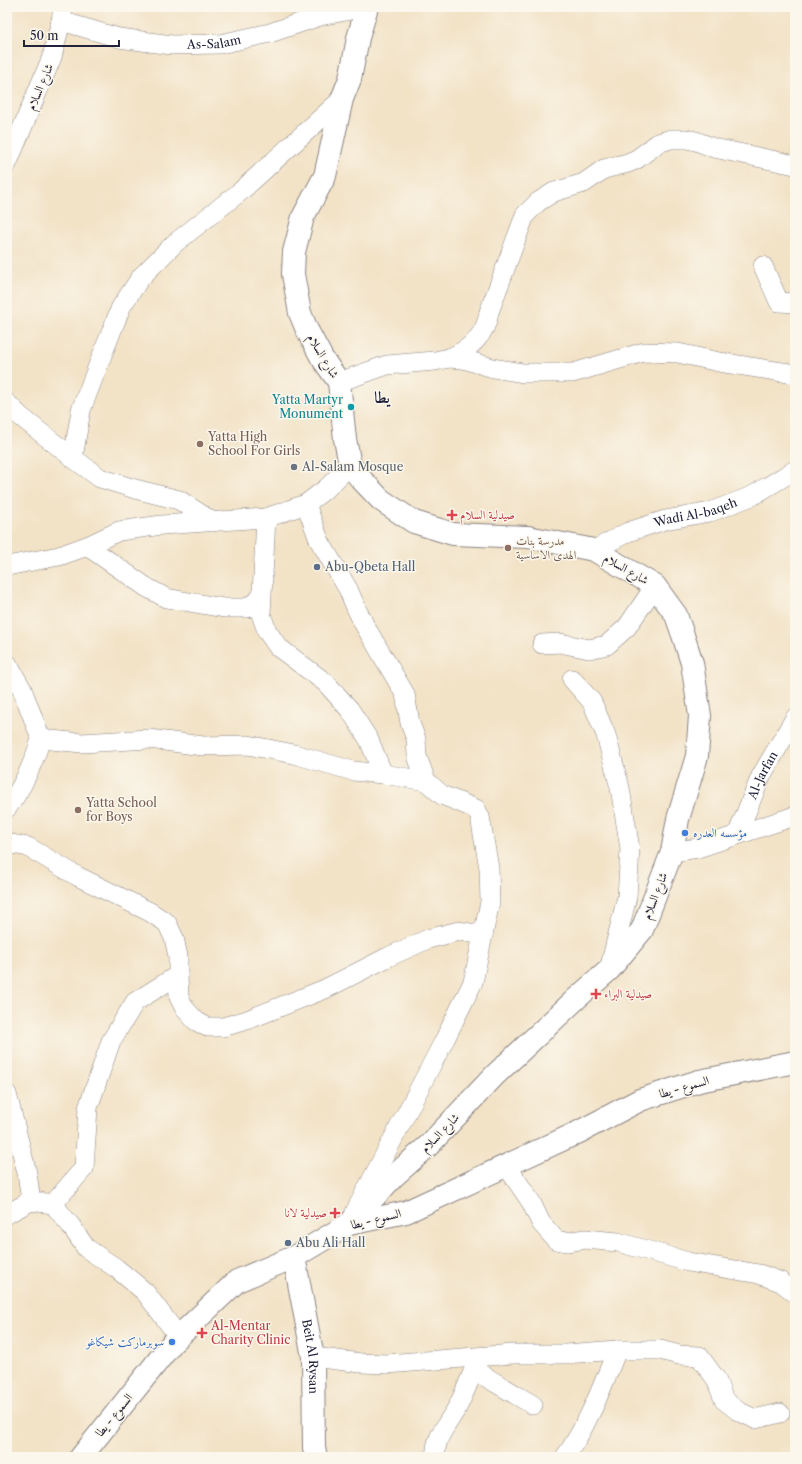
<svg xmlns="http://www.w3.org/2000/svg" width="802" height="1464" viewBox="0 0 802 1464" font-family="'Libre Caslon Text',Amiri,serif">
	<rect width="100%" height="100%" fill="#fbf7ec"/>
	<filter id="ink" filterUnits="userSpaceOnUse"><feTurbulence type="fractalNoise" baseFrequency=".025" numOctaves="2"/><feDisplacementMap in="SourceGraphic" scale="8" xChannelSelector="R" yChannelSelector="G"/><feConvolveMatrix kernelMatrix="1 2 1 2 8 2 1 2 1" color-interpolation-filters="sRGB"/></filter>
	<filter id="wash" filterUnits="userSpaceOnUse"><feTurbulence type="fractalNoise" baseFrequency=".012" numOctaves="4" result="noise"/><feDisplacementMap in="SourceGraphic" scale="16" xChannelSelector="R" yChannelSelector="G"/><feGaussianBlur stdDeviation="0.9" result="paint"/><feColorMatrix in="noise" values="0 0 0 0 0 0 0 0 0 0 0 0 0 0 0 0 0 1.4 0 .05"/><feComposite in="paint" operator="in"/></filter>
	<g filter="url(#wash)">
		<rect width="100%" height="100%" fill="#f2e2c6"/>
	</g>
	<g filter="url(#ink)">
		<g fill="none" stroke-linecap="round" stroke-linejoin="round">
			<!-- minor casing -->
			<g stroke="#8a8280" stroke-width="20">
				<g id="minor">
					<path id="s1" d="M61 21 119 38 172 45 220 44 270 33 320 16 366 7"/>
					<path d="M7 164 52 57 61 21 63 7"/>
					<path d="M763 266 779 302 795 303"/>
					<path d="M449 358C469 350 486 335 489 312L525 215 538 202 554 192 584 183 604 169 628 163 637 159 658 143 671 139H686L696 141 714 148 795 165"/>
					<path d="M339 382 387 365 435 361 449 358 463 359 493 368 523 373H573L644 352 678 353 719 362 795 374"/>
					<path d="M7 403 20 416 73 458 100 478 135 489 179 500 213 522"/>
					<path d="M73 458 81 410 101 358 121 307 141 277 175 243 241 191 342 99"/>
					<path d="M306 504 319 540 348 589 357 610 365 626 405 694 410 723 416 739 417 756 426 781 442 795 476 809 480 817 489 868 490 902 473 982 445 1039 355 1212"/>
					<path d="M266 518 261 614 267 631 278 647 326 683 350 710 369 740 383 774"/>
					<path d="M87 546 146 587 166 598 224 608H247L261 598"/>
					<path id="s2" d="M594 550 628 532 665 520 710 512 752 496 795 470"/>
					<path d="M7 566 59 556 87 546 119 531 162 525 266 518 306 504 327 488 350 465"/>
					<path d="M542 644 560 643 589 649 607 645 627 627 655 586"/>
					<path d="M7 663 22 689 41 739"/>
					<path d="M572 679 592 702 606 735 620 788 630 849 627 897 609 970"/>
					<path d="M7 808C23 788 33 764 41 739L82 743 149 739 203 746 248 745 294 754 353 771 383 774 426 781"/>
					<path id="s3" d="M737 835 761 776 795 718"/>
					<path d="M7 843 28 847 77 876 150 912 167 923 174 938 178 956V975L135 1002 111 1041 88 1108 84 1168 53 1204"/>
					<path d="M672 852 698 848 795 816"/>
					<path d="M178 975 179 997 185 1009 196 1021 207 1027H223L247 1020 325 989 388 957 428 939 459 931 483 935"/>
					<path d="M7 1094 27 1173 31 1201"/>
					<path d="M506 1165 531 1202 541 1223 556 1240 566 1242 585 1239 618 1242 688 1262 759 1274 781 1282 795 1293"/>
					<path d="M7 1214 31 1201 53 1204 71 1226 86 1248 116 1268 145 1292 179 1337"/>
					<path d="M313 1357 361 1363 387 1364 513 1354H566L617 1350H660L679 1355 699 1356 716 1379 724 1400 738 1411 755 1419 780 1413"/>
					<path d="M474 1370 533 1405"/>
					<path d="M436 1457C433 1439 450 1421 458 1406 466 1390 472 1374 479 1357"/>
					<path d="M565 1457C588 1425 602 1387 617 1350"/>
				</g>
			</g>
			<!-- major casing -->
			<g stroke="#8a8280" stroke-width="24">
				<g id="major">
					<path d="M349 1224 394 1176 429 1145 495 1075 577 998 609 970 642 930 672 852 678 819 697 756 700 716 692 663 683 635 676 615 655 586 594 550 528 537 453 534 414 522 381 500 360 478 350 465 345 439 339 382 322 358 307 330 300 313 293 274 294 252 303 217 325 176 342 99 350 79 358 38 367 7"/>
					<path id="s4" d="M294 1257 313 1357 314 1448 316 1457"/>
					<path d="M81 1457 173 1342 237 1281 294 1257 349 1224 406 1212 579 1132 640 1100 699 1081 795 1062"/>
				</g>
			</g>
			<!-- minor -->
			<use href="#minor" stroke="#fff" stroke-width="19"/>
			<!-- major -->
			<use href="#major" stroke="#fff" stroke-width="22"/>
		</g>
	</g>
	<!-- markers -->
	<circle fill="#0f9aa8" stroke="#fbf7ec" stroke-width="1.5" cx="351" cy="407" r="4"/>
	<g fill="#8d6e63" stroke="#fbf7ec" stroke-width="1.5">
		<circle cx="200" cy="444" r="4"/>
		<circle cx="508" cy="548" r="4"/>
		<circle cx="78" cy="810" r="4"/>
	</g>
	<circle fill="#6b7280" stroke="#fbf7ec" stroke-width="1.5" cx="294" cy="467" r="4"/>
	<g fill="#e0444e" stroke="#fbf7ec" stroke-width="1.5">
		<path d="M450 509h4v4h4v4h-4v4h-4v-4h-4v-4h4z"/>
		<path d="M594 988h4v4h4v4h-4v4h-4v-4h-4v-4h4z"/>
		<path d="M333 1207h4v4h4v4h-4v4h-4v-4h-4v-4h4z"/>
		<path d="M200 1327h4v4h4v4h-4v4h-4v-4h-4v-4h4z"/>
	</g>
	<g fill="#5c6f8a" stroke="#fbf7ec" stroke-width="1.5">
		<circle cx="317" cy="567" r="4"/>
		<circle cx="288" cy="1243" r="4"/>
	</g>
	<g fill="#3f7fe0" stroke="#fbf7ec" stroke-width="1.5">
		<circle cx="685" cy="833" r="4"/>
		<circle cx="172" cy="1342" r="4"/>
	</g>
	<g text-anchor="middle" stroke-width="3" stroke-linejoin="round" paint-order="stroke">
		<!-- street labels -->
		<g font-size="12" fill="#22223b" stroke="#fbf7ec">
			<text dy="4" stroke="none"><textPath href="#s1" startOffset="156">As-Salam</textPath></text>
			<text transform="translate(40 87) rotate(-67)" y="4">شارع السلام</text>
			<text transform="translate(323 356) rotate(59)" y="4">شارع السلام</text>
			<text dy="4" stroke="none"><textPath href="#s2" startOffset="109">Wadi Al-baqeh</textPath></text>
			<text transform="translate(626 569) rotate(30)" y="4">شارع السلام</text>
			<text dy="4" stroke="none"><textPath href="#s3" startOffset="65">Al-Jarfan</textPath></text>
			<text transform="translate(655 896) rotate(-69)" y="4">شارع السلام</text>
			<text transform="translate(684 1087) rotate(-16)" y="4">السموع - يطا</text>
			<text transform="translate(440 1133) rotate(-46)" y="4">شارع السلام</text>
			<text transform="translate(376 1219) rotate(-14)" y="4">السموع - يطا</text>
			<text dy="4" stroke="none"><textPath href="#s4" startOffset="101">Beit Al Rysan</textPath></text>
			<text transform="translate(114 1415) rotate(-51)" y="4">السموع - يطا</text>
		</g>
		<!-- culture labels -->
		<g font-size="12" fill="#0d838f" stroke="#fbf7ec" text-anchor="end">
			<text x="343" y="404">Yatta Martyr<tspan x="343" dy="14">Monument</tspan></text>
		</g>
		<!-- education labels -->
		<g font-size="12" fill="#785e54" stroke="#fbf7ec" text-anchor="start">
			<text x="208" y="441">Yatta High<tspan x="208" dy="14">School For Girls</tspan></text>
			<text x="516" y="545">مدرسة بنات<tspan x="516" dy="14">الهدى الاساسية</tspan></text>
			<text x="86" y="807">Yatta School<tspan x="86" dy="14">for Boys</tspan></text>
		</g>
		<!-- worship labels -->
		<g font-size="12" fill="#5b616d" stroke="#fbf7ec" text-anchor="start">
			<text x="302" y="471">Al-Salam Mosque</text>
		</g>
		<!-- health labels -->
		<g font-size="12" fill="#be3a42" stroke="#fbf7ec" text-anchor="start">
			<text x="460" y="519">صيدلية السلام</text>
			<text x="604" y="998">صيدلية البراء</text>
			<text x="327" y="1217" text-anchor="end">صيدلية لانا</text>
			<text x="211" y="1330">Al-Mentar<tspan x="211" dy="14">Charity Clinic</tspan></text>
		</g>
		<!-- service labels -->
		<g font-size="12" fill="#4e5e75" stroke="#fbf7ec" text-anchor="start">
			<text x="325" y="571">Abu-Qbeta Hall</text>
			<text x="296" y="1247">Abu Ali Hall</text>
		</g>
		<!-- shop labels -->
		<g font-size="12" fill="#366cbe" stroke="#fbf7ec" text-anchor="start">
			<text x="693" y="837">مؤسسه العدره</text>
			<text x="164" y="1346" text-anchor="end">سوبرماركت شيكاغو</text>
		</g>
		<!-- district labels -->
		<g font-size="16" font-weight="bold" fill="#22223b" stroke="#fbf7ec">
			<text x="382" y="403">يطا</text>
		</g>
	</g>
	<!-- margin -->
	<rect width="802" height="1464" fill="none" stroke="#fbf7ec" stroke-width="24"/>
	<!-- scale -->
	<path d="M24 40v6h95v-6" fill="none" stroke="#22223b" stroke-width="2"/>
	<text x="30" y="40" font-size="12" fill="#22223b" stroke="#fbf7ec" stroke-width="3" paint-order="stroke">50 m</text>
</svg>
